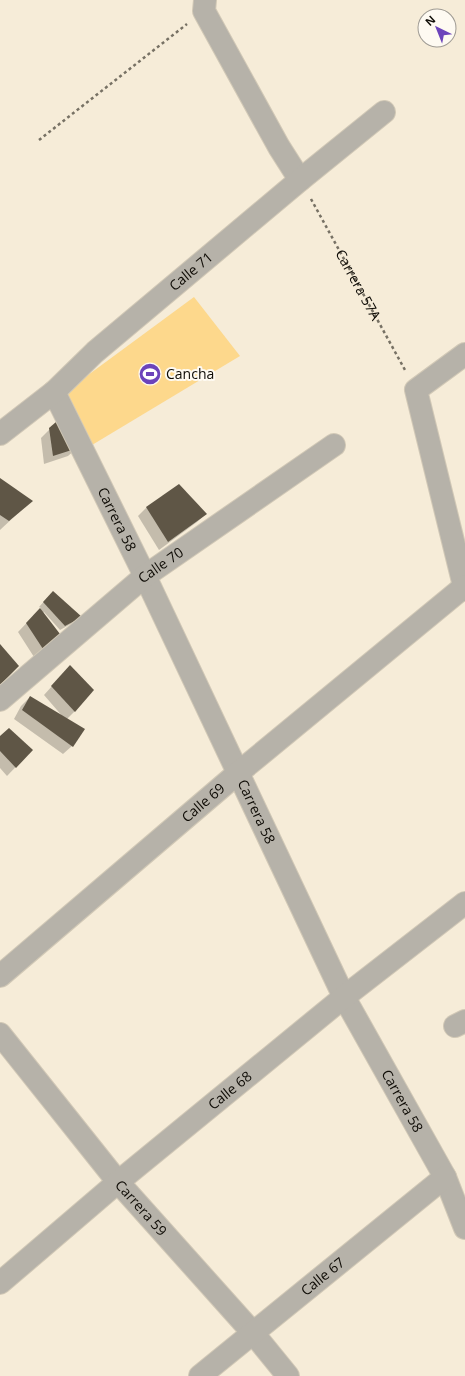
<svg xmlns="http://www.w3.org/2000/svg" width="465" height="1376" viewBox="0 0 465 1376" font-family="'Open Sans',sans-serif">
	<rect width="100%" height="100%" fill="#f6ecd8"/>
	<!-- green -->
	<path fill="#fdd88c" d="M194 297 240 356 92 445 65 392Z"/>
	<!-- shadow -->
	<g fill="#0003">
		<path d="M50 429 77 448 68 456 44 464 41 438Z"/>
		<path d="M0 479 31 501 0 530Z"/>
		<path d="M147 507 206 514 197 522 159 550 138 516Z"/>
		<path d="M48 597 80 617 76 621 60 630 44 612 43 613 59 634 34 657 18 632 41 608 39 607Z"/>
		<path d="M62 675 75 711 67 719 72 746 63 754 14 719 21 706 30 697 63 717 44 695Z"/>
		<path d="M0 737 32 750 7 776 0 768Z"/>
	</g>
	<!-- building -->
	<g fill="#5f5646">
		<path d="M63 416 78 448 53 456 49 428Z"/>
		<path d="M0 478 33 501 9 521 0 515Z"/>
		<path d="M179 484 207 514 168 542 146 507Z"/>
		<path d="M53 591 82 617 65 626 43 602Z"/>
		<path d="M40 608 60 634 43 649 26 623Z"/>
		<path d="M0 644 19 666 0 685Z"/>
		<path d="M70 665 94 690 75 712 51 686Z"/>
		<path d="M30 696 85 729 73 747 22 710Z"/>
		<path d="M9 728 33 750 16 768 0 751V736Z"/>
	</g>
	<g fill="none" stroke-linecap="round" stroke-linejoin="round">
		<!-- minor casing -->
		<g stroke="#d1c8b6" stroke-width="24">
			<g id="minor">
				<path d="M205 0 204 11 279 147 300 180"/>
				<path d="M465 354 416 390 465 590"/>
				<path id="s2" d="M54 392 145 576 344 997 445 1177 465 1228"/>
				<path id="s3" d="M0 434 54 392 95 352 300 180 384 112"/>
				<path id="s4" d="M0 700 145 576 334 445"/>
				<path id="s5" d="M0 976 238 773 465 586"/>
				<path d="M455 1026 465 1021"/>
				<path id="s6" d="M0 1034 118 1182 253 1333 288 1376"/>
				<path id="s7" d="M0 1283 118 1182 344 997 465 903"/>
				<path id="s8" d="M200 1376 445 1177"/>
			</g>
		</g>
		<!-- path -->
		<g stroke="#777164" stroke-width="2.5" stroke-dasharray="3 3" stroke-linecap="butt">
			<path d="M39 140 187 24"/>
			<path id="s1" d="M311 199 405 370"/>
		</g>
		<!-- minor -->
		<use href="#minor" stroke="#b6b2a9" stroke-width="22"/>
	</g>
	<!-- icons -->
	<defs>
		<g id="stadium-disc" transform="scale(1.15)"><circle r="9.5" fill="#6c43bb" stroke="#fefaf2"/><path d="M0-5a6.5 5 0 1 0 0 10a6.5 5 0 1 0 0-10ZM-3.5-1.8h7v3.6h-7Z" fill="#fff"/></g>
	</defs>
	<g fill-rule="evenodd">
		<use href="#stadium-disc" x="150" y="374"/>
	</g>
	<g text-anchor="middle" stroke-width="4" stroke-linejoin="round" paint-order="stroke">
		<!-- street labels -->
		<g font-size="14" fill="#0e0b05" stroke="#fefaf2">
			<text dy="5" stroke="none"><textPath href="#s3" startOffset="251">Calle 71</textPath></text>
			<text dy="5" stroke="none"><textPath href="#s1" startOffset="98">Carrera 57A</textPath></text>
			<text dy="5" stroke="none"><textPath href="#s2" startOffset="142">Carrera 58</textPath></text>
			<text dy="5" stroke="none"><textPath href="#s4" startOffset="210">Calle 70</textPath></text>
			<text dy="5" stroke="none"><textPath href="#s5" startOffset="267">Calle 69</textPath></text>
			<text dy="5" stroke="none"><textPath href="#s2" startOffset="466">Carrera 58</textPath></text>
			<text dy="5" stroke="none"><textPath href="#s7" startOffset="300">Calle 68</textPath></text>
			<text dy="5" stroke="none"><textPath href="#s2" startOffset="790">Carrera 58</textPath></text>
			<text dy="5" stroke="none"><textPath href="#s6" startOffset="224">Carrera 59</textPath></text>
			<text dy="5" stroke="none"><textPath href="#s8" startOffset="158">Calle 67</textPath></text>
		</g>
		<!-- poi labels -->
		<g font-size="14" fill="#0e0b05" stroke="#fefaf2" text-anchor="start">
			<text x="166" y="379">Cancha</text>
		</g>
	</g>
	<!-- north arrow -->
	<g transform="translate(437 28) rotate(317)"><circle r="19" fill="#fefaf2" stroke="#9e9a93"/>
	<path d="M0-3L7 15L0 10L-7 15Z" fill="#6c43bb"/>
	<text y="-6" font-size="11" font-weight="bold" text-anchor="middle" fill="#0e0b05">N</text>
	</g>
</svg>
